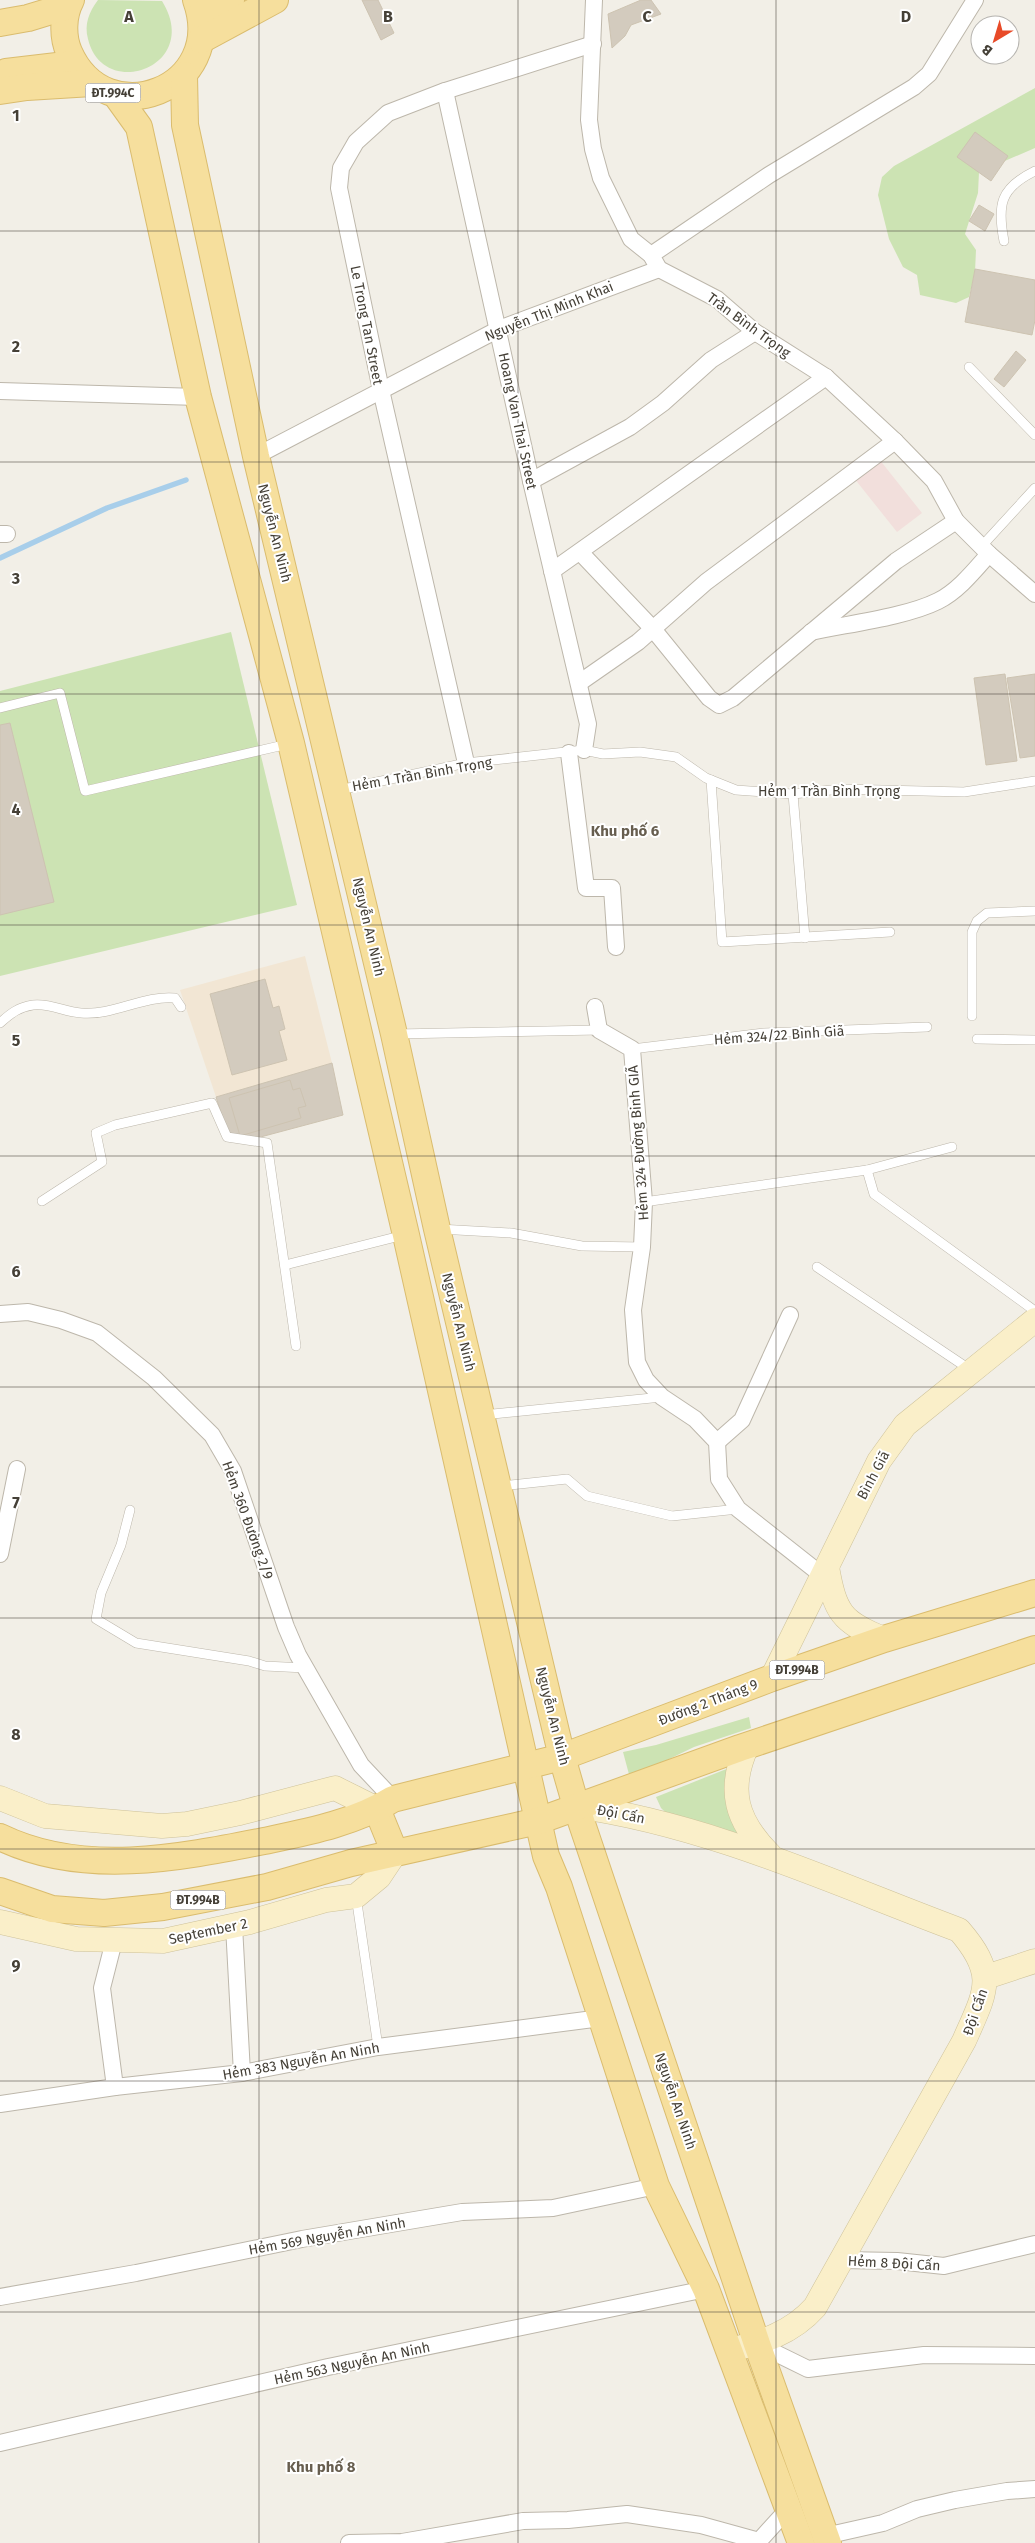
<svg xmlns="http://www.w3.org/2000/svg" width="1035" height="2543" viewBox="0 0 1035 2543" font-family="'Fira Sans',sans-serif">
	<rect width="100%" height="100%" fill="#f2efe7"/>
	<!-- commercial -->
	<path fill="#f2e6d4" d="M305 956 332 1063 216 1097 180 990Z"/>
	<!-- medical -->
	<path fill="#f2dfdc" d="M871 449 922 513 897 532 846 468Z"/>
	<!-- green -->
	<g fill="#cce3b3">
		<path d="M98 0 162 1C203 67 103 102 88 39 84 24 89 12 98 0Z"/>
		<path d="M1035 88V148L979 172 978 193 965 234 976 250 975 272 969 297 956 303 920 295 917 275 903 267 889 239 878 195 882 177 894 166Z"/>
		<path d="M231 632 297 905 0 976V691Z"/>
		<path d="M749 1717 751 1728 694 1747 630 1778 623 1752 656 1745Z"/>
		<path d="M729 1768 744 1840 666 1813 661 1808 656 1797Z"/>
	</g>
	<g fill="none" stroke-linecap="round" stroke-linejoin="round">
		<!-- stream -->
		<path stroke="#a8ceea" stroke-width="5.5" d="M0 558 107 508 186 480"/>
	</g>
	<!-- building -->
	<g fill="#d3cbbe" stroke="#cdc3b1">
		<path d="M362 0H378L394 33 381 40Z"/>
		<path d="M641 0H651L661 14 631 25 625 36 612 48 608 14Z"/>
		<path d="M975 132 1008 156 991 181 957 157Z"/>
		<path d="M979 205 994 214 985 231 969 221Z"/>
		<path d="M975 269 1035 280V320L1032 335 965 322Z"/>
		<path d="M1016 351 1026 360 1004 387 994 379Z"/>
		<path d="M1005 674 1017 761 986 765 974 678Z"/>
		<path d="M1035 674V756L1020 758 1007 678Z"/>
		<path d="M10 723 54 902 0 915V725Z"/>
		<path d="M265 979 273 1008 279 1006 285 1029 279 1031 287 1060 232 1075 210 994Z"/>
		<path d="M332 1063 343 1115 253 1139 228 1134 216 1097Z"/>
		<path d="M290 1080 293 1090 300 1088 306 1106 298 1108 301 1118 240 1136 229 1098Z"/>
	</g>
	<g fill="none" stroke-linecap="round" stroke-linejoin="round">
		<!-- lane casing -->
		<g stroke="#bdb7ab" stroke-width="10">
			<g id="lane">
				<path d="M1004 241C997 205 1000 188 1035 171"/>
				<path d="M969 367 1035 435"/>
				<path d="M981 547 1035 488"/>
				<path d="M0 708 60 693 85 791 288 744"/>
				<path d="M711 780 722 942 890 932"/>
				<path d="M339 790 466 763 584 750 603 754 640 752 676 757 706 778 736 790 793 794 841 789 964 792 1035 781"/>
				<path d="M793 794 805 938"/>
				<path d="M972 1016V932L977 921 987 913 1035 911"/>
				<path d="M0 1023C11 1013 19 1007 33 1005 51 1003 64 1012 81 1013 113 1016 144 995 175 998L181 1007"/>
				<path d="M396 1034 599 1030"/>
				<path d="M977 1039 1035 1040"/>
				<path d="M632 1049 764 1033 927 1027"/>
				<path d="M867 1170 874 1194 1035 1311"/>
				<path d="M42 1201 102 1162 96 1133 115 1125 212 1103 227 1137 267 1143 296 1346"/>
				<path d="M644 1202 867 1170 952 1147"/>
				<path d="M439 1229 511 1233 582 1246 642 1247"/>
				<path d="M285 1265 404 1235"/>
				<path d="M817 1267 972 1371"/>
				<path d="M483 1415 662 1397"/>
				<path d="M500 1486 567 1479 587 1496 672 1516 738 1509"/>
				<path d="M130 1510 121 1545 101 1593 96 1619 136 1643 249 1661 265 1666 305 1668"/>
				<path d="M356 1896 378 2047"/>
			</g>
		</g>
		<!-- street casing -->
		<g stroke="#bdb7ab" stroke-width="18">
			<g id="street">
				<path d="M594 0 589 120 593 149 601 178 631 239 651 255 659 269 717 299 755 332 826 377 895 441 934 481 956 521 989 554 1035 594"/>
				<path d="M445 91 531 481 588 724 584 750"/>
				<path d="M651 255 769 175 914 87 929 74 975 0"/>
				<path d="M0 391 198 397"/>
				<path d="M256 456 499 329 659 269"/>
				<path d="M531 481 630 427 663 403 711 360 755 332"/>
				<path d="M0 534H7"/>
				<path d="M580 552 653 629 709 698 719 705 733 698 896 561 956 521"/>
				<path d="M552 571 826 377"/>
				<path d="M811 632C847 624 906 617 938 601 958 591 974 571 989 554"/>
				<path d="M579 683 638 642 706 582 895 441"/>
				<path d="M569 753 586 888H612L616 947"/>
				<path d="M466 763 381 390 339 188 341 168 356 142 388 113 445 91 593 44"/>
				<path d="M595 1007 599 1030 632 1049 644 1202 642 1247 633 1310 637 1362 646 1380 662 1397 695 1419 717 1442 719 1479 738 1509 823 1576"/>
				<path d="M0 1314 28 1312 61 1320 97 1333 154 1378 212 1435 233 1471 286 1627 298 1655 361 1765 393 1799"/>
				<path d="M717 1442 742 1420 790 1315"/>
				<path d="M0 1554 17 1469"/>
				<path d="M234 1926 242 2073"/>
				<path d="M114 1941 102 1988 115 2087"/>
				<path d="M0 2104 115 2087 242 2073 378 2047 601 2018"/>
				<path d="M841 2260 897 2261 944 2266 1035 2244"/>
				<path d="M0 2297 136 2273 302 2239 462 2212 553 2208 656 2186"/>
				<path d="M757 2344 808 2369 924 2355 1035 2356"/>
				<path d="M0 2443 328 2367 706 2289"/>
				<path d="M825 2536 883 2523 917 2509 955 2500 1007 2491 1035 2489"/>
				<path d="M349 2543 402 2542 523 2521 568 2520 627 2514 701 2525 759 2541 788 2509"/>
			</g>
		</g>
		<!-- secondary casing -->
		<g stroke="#cec29a" stroke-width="25">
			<g id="secondary">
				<path d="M827 1567C835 1612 841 1622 884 1639"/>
				<path d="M772 1678 879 1461 905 1425 1035 1320"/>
				<path d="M747 1746C727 1790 736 1821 770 1855"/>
				<path d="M0 1798 45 1816 162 1826 187 1824 240 1813 335 1788 377 1809"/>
				<path d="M576 1806C710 1825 833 1883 959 1930 998 1975 986 1991 964 2041L815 2307C792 2333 761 2343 729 2350"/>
				<path d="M0 1922 76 1939 163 1941 250 1922 326 1900 356 1896 379 1877 395 1853"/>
				<path d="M986 1977 1035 1961"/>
			</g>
		</g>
		<!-- primary casing -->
		<g stroke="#dabc6e" stroke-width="28">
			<g id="primary">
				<path d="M71 0C63 15 62 36 69 52 106 136 228 89 196 0"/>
				<path d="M201 15 231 0"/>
				<path d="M0 23 28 18 67 6"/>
				<path d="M201 40 275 0"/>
				<path d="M6 72 74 64"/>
				<path d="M184 75 185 125 256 456 394 1034 437 1229 562 1757 576 1806 757 2344 828 2543"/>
				<path d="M0 91 27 87 92 83"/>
				<path d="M116 95 139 127 198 397 291 743 406 1235 546 1856 559 1887 656 2186 706 2289 801 2543"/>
				<path d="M377 1809 395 1853"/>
				<path d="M0 1837C82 1877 179 1858 264 1841 307 1832 355 1823 393 1799L562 1757 772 1678 884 1639 1035 1593"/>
				<path d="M0 1891 52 1909 104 1913 163 1907 267 1887 351 1863 538 1821 740 1748 1035 1649"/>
			</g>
		</g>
		<!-- lane -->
		<use href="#lane" stroke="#fff" stroke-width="9"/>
		<!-- street -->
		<use href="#street" stroke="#fff" stroke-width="16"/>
		<!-- secondary -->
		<use href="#secondary" stroke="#faefc9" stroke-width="24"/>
		<!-- primary -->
		<use href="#primary" stroke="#f6df9d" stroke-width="26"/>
	</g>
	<!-- grid -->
	<path fill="none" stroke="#454037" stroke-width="1" stroke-opacity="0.55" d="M259 0V2543M518 0V2543M776 0V2543M0 231H1035M0 462H1035M0 694H1035M0 925H1035M0 1156H1035M0 1387H1035M0 1618H1035M0 1849H1035M0 2081H1035M0 2312H1035"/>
	<g text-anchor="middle" stroke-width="4" stroke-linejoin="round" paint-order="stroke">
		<!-- shield labels -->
		<g fill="#fff" stroke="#7d7973" stroke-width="1">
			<rect x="85.5" y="83.5" width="55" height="19" rx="4"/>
			<rect x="769.5" y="1660.5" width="55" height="19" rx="4"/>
			<rect x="170.5" y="1890.5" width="55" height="19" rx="4"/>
		</g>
		<g font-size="12" font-weight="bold" fill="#454037">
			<text x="113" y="97">ĐT.994C</text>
			<text x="797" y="1674">ĐT.994B</text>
			<text x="198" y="1904">ĐT.994B</text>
		</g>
		<!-- street labels -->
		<g font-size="14" fill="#454037" stroke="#fff">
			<text transform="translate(549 311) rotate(-22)" y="5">Nguyễn Thị Minh Khai</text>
			<text transform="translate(367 325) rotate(79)" y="5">Le Trong Tan Street</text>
			<text transform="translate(749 325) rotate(36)" y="5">Trần Bình Trọng</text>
			<text transform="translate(518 421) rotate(78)" y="5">Hoang Van Thai Street</text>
			<text transform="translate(275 533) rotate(76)" y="5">Nguyễn An Ninh</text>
			<text transform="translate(422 774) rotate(-10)" y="5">Hẻm 1 Trần Bình Trọng</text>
			<text x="829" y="796">Hẻm 1 Trần Bình Trọng</text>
			<text transform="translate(369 927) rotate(77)" y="5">Nguyễn An Ninh</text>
			<text transform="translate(779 1035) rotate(-4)" y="5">Hẻm 324/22 Bình Giã</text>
			<text transform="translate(638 1143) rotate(-94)" y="5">Hẻm 324 Đường Binh GIÃ</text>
			<text transform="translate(459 1322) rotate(76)" y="5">Nguyễn An Ninh</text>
			<text transform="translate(873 1475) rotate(-62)" y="5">Bình Giã</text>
			<text transform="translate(248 1520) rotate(70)" y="5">Hẻm 360 Đường 2/9</text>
			<text transform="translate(708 1702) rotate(-21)" y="5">Đường 2 Tháng 9</text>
			<text transform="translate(553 1716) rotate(76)" y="5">Nguyễn An Ninh</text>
			<text transform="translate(621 1814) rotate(11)" y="5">Đội Cấn</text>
			<text transform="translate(208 1931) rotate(-12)" y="5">September 2</text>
			<text transform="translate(975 2012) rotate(-71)" y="5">Đội Cấn</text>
			<text transform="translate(301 2061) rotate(-10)" y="5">Hẻm 383 Nguyễn An Ninh</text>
			<text transform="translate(676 2101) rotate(71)" y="5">Nguyễn An Ninh</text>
			<text transform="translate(327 2236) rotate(-10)" y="5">Hẻm 569 Nguyễn An Ninh</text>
			<text transform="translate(894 2263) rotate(3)" y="5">Hẻm 8 Đội Cấn</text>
			<text transform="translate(352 2363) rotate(-12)" y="5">Hẻm 563 Nguyễn An Ninh</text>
		</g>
		<!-- neighbourhood labels -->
		<g font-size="15" font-weight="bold" fill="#675e4f" stroke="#fff">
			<text x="625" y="836">Khu phố 6</text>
			<text x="321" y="2472">Khu phố 8</text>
		</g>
	</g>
	<g font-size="16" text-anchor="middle" font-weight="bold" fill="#454037" stroke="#fff" stroke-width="4" stroke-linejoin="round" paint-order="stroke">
		<text x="129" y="22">A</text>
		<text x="388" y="22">B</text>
		<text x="647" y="22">C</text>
		<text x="906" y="22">D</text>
		<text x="16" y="121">1</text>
		<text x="16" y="352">2</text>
		<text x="16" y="584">3</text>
		<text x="16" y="815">4</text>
		<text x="16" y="1046">5</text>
		<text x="16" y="1277">6</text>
		<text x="16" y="1508">7</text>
		<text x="16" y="1740">8</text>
		<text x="16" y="1971">9</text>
	</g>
	<!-- north arrow -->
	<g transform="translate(995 40) rotate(218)"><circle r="24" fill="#ffffff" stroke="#b5b3af"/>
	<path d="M0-4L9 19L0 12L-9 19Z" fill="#e84a28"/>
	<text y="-8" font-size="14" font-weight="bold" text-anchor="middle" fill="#454037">B</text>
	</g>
</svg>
